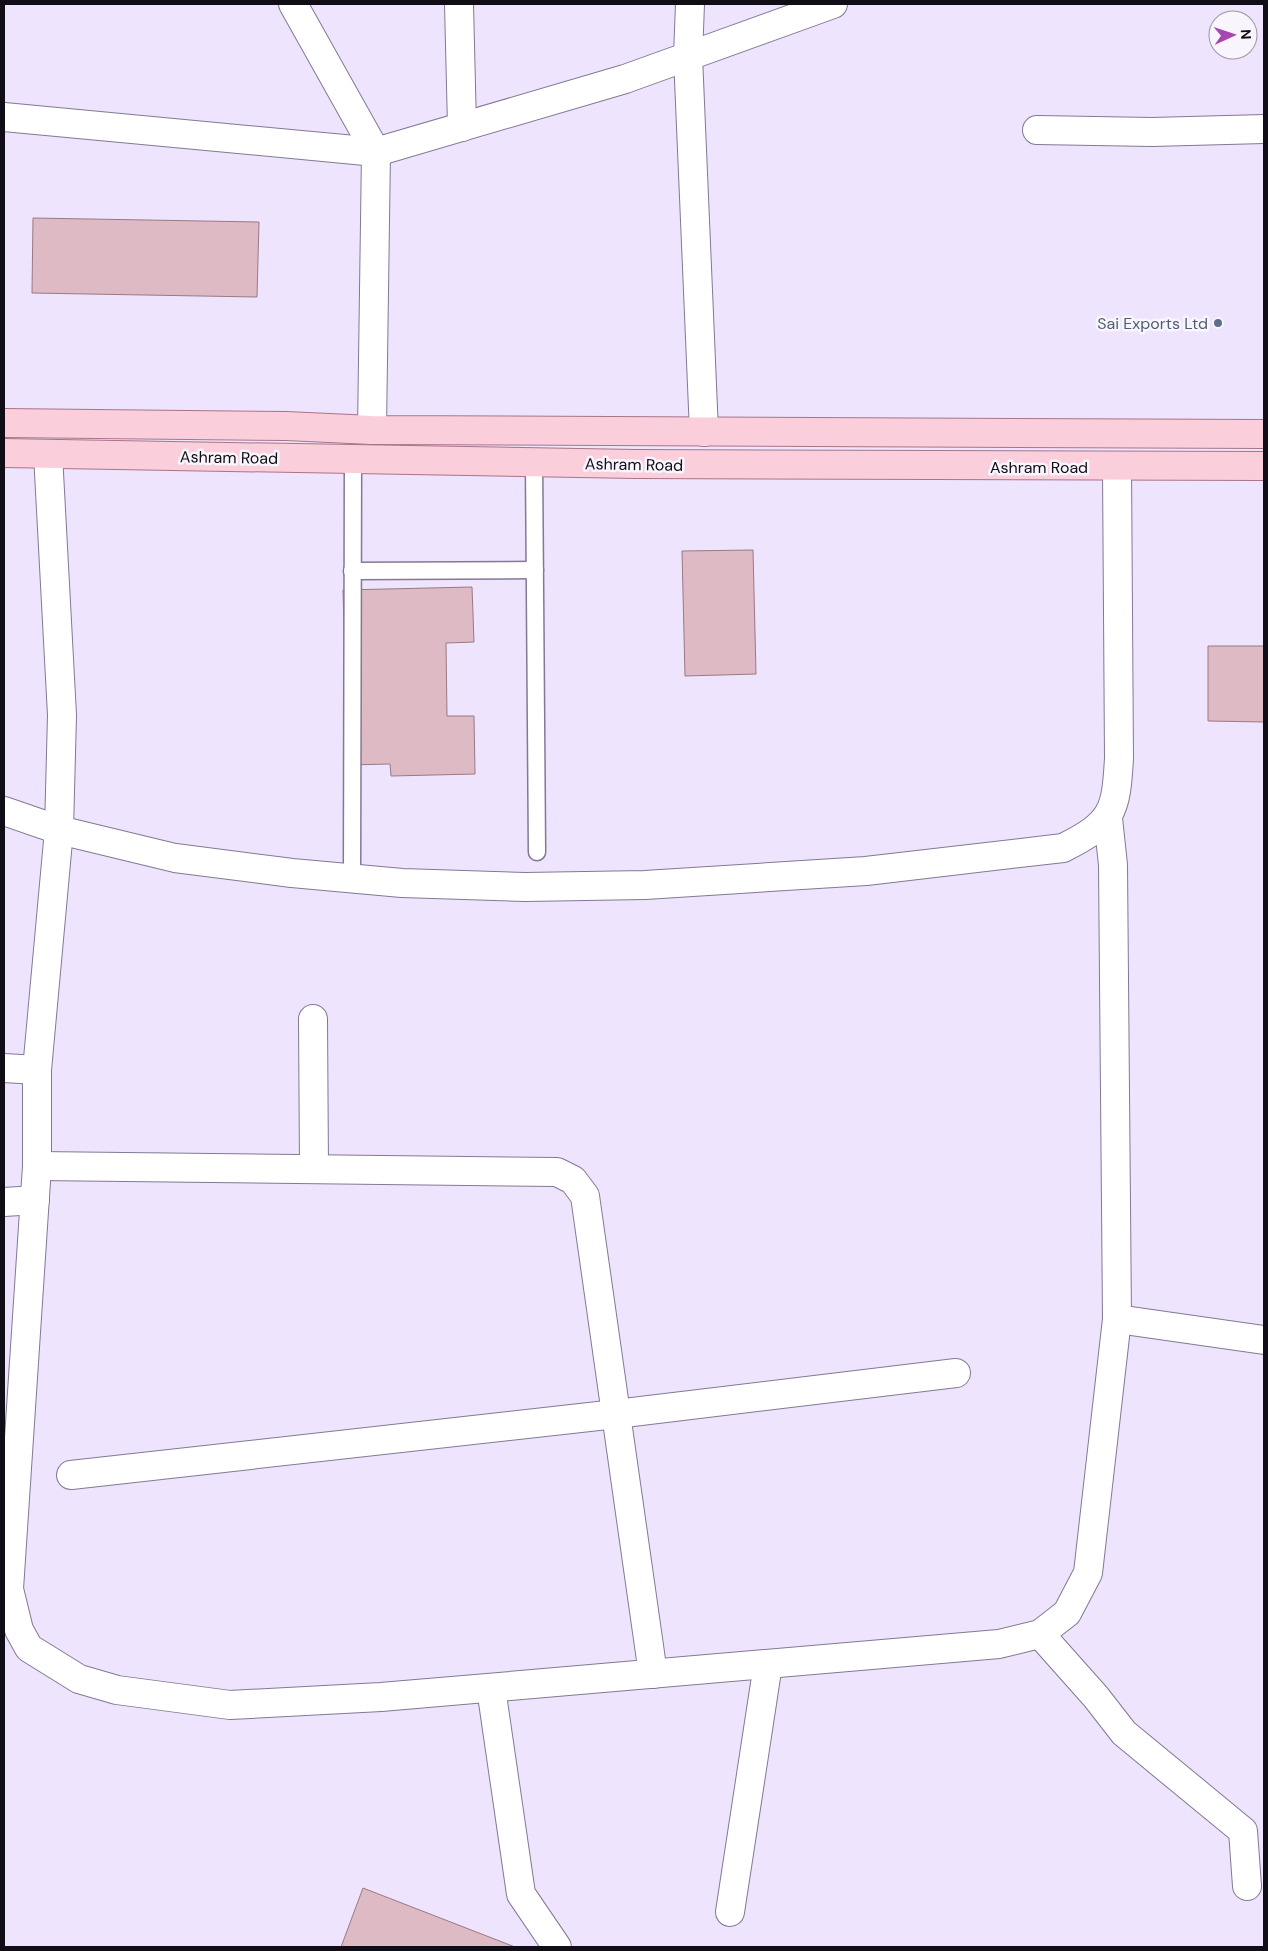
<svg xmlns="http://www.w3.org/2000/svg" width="1268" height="1951" viewBox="0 0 1268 1951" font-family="'DM Sans',sans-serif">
	<rect width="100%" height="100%" fill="#eee4fd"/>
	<!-- building -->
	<g fill="#debac5" stroke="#9a7983">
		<path d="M33 218 259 222 257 297 32 293Z"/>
		<path d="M753 550 756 674 685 676 682 551Z"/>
		<path d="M472 587 474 642 446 643 447 716H474L475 774 391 776 390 764 348 765 343 590Z"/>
		<path d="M1208 646H1264V722L1208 721Z"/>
		<path d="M363 1888 515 1947H341Z"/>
	</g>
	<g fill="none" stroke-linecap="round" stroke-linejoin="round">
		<!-- lane casing -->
		<g stroke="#847894" stroke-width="19">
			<g id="lane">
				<path d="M534 462 537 852"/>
				<path d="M352 571 535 570"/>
				<path d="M352 879 353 459"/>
			</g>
		</g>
		<!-- street casing -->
		<g stroke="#847894" stroke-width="30">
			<g id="street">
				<path d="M459 4 462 127"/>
				<path d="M690 4 688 56 704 432"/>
				<path d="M1037 130 1152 132 1264 129"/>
				<path d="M313 1019 314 1169"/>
				<path d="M4 1068 37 1070"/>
				<path d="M37 1166 557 1172 573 1180 585 1196 653 1674"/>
				<path d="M4 1202 35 1200"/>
				<path d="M71 1475 616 1414 956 1373"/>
				<path d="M1040 1634 1096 1697 1124 1733 1243 1831 1247 1886"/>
				<path d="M491 1688 521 1894 557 1947"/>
				<path d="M730 1912 768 1664"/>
			</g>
		</g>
		<!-- secondary casing -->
		<g stroke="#847894" stroke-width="30">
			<g id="secondary">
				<path d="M293 4 376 152 372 430"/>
				<path d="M4 117 376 152 625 79 833 4"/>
				<path d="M48 454 62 715 59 830 37 1070V1166L9 1589 19 1630 29 1648 79 1679 117 1690 230 1705 381 1697 999 1644 1040 1634 1067 1613 1088 1573 1117 1319 1113 865 1108 818"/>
				<path d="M4 811 59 830 175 858 292 873 402 883 525 887 645 885 866 871 1063 848C1113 823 1116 812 1119 758L1117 467"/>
				<path d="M1117 1319 1264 1340"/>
			</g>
		</g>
		<!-- primary casing -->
		<g stroke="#a77587" stroke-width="30">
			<g id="primary">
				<path d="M4 423 286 426 372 430 1264 434"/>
				<path d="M4 453 636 464 1264 466"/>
			</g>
		</g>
		<!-- lane -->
		<use href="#lane" stroke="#fff" stroke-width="16"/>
		<!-- street -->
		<use href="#street" stroke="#fff" stroke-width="28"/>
		<!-- secondary -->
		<use href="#secondary" stroke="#fff" stroke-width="28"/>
		<!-- primary -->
		<use href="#primary" stroke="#fbcedb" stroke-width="28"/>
	</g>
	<!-- markers -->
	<circle fill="#5c6f8a" stroke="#f8f5fc" stroke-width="2" cx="1218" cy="323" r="5"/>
	<g text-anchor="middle" stroke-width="5" stroke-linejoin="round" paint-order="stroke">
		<!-- service labels -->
		<g font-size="16" fill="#4e5e75" stroke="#f8f5fc" text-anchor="end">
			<text x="1208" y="329">Sai Exports Ltd</text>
		</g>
		<!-- street labels -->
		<g font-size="16" fill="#110d17" stroke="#f8f5fc">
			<text transform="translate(229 457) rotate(1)" y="6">Ashram Road</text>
			<text transform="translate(634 464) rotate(1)" y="6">Ashram Road</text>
			<text x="1039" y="473">Ashram Road</text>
		</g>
	</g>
	<!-- border -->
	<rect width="1268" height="1951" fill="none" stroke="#110d17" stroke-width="10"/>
	<!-- north arrow -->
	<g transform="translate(1233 35) rotate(87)"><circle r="24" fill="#f8f5fc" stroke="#9c98a0"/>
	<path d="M0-4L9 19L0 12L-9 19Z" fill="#a747af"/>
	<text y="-8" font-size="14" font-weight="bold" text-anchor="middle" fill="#110d17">N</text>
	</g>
</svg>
